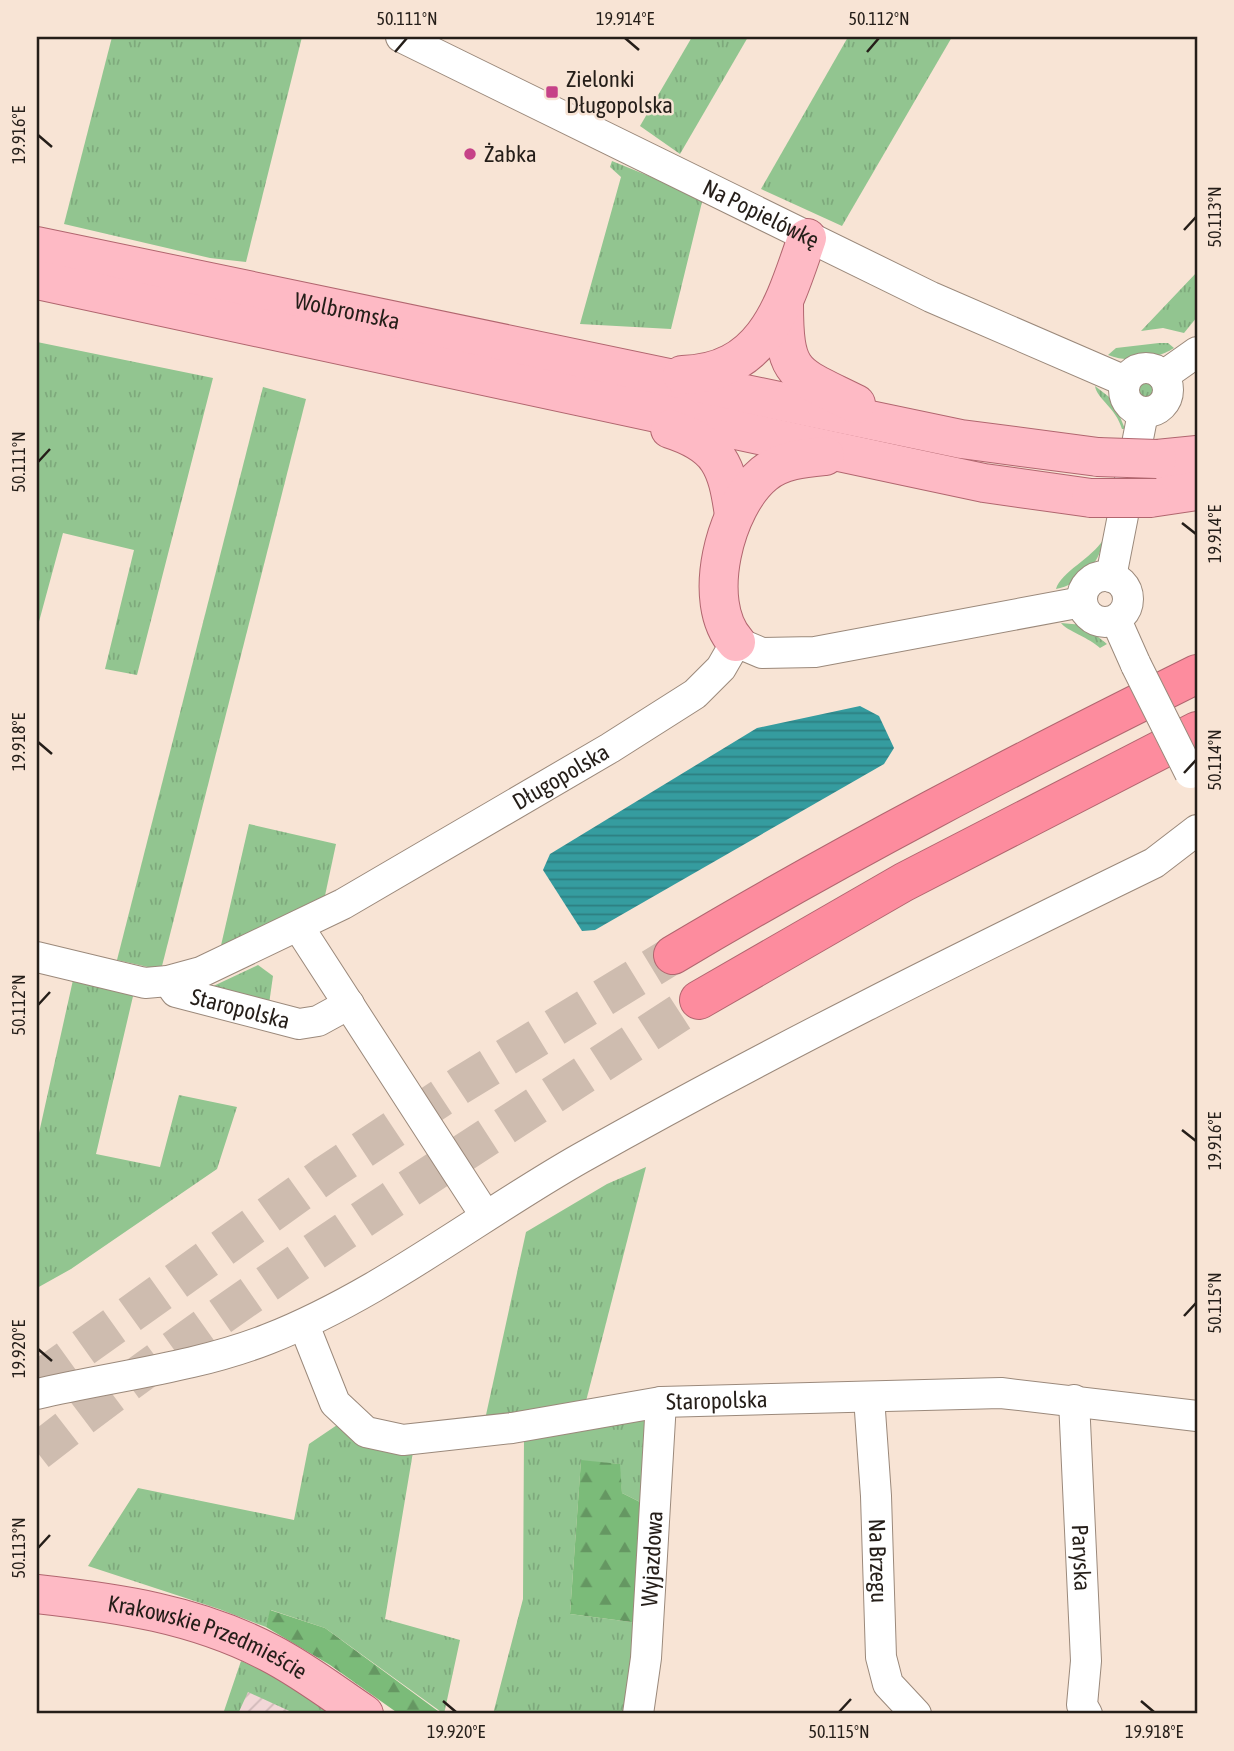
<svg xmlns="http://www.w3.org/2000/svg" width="1234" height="1751" viewBox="0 0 1234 1751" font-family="'Asap Condensed',sans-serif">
	<defs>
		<pattern id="industrial-furrows" width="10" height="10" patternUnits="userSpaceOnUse" patternTransform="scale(1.75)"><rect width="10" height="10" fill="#f2d7d7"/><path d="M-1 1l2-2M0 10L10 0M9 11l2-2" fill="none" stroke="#cfb8b8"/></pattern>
		<pattern id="grass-tufts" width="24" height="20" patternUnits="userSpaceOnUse" patternTransform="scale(1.75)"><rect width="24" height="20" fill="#92c590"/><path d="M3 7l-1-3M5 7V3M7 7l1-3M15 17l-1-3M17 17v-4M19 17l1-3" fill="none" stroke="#7ea97c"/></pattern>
		<pattern id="forest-firs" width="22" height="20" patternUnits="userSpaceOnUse" patternTransform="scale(1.75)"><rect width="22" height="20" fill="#7bbb79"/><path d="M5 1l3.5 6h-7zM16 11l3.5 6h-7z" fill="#659762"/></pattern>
		<pattern id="water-rules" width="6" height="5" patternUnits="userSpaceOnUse" patternTransform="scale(1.75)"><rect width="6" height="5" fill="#359c9f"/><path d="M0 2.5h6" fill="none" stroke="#2d7f81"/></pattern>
	</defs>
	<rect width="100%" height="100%" fill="#f8e4d5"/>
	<!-- industrial -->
	<path fill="url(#industrial-furrows)" d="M248 1691 296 1714H238Z"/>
	<!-- grass -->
	<g fill="url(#grass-tufts)">
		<path d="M112 37H302L246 262 210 258 64 224Z"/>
		<path d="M692 37H748L680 154 640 126Z"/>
		<path d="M848 37H952L842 226 761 189Z"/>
		<path d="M612 161 703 198 671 329 580 324 621 177 610 167Z"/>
		<path d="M1197 272V317L1184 333 1163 328 1141 331Z"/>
		<path d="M37 342 213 378 137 675 105 669 134 550 63 533 37 629Z"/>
		<path d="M1159 343H1168L1174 348C1158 359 1126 363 1108 355L1116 348Z"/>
		<circle cx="1145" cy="390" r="12"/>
		<path d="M1095 386 1113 400 1125 429H1122C1116 408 1097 399 1095 386Z"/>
		<path d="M263 387 306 399 161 970 117 960Z"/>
		<path d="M1103 540C1100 564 1079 585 1056 589 1061 572 1092 558 1103 540Z"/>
		<path d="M1061 623 1083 625 1107 644 1100 648C1090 638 1067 631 1061 623Z"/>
		<path d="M249 824 336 844 323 905 219 954Z"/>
		<path d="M258 965 273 976 268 1011 207 989Z"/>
		<path d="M73 980 134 992 96 1154 160 1167 179 1095 237 1107 217 1169 71 1269 37 1288V1142Z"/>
		<path d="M646 1167 584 1409 484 1424 526 1232 607 1184Z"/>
		<path d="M640 1417 650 1424 648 1506 622 1493 619 1464 581 1461 570 1614 639 1623 628 1714 560 1712 493 1714 523 1599 524 1437Z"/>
		<path d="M340 1423 414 1446 385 1619 460 1640 444 1714 325 1628 271 1610 266 1627 219 1609 88 1566 138 1488 294 1520 309 1444Z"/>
		<path d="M241 1661 268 1672 333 1714H296L248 1692 238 1714H223Z"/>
	</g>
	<!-- forest -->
	<g fill="url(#forest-firs)">
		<path d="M581 1460 620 1464 622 1493 648 1506 639 1623 570 1614Z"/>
		<path d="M270 1610 325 1628 442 1714H399L330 1665 266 1627Z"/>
	</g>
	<!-- water -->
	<path fill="url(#water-rules)" d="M860 706 879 716 894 748 884 764 595 930 582 931 543 870 550 854 757 728Z"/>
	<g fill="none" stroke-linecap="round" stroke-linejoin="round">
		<!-- highway-tunnel -->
		<g stroke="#cebcaf" stroke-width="38" stroke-dasharray="38 19" stroke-linecap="butt">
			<path d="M37 1381 326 1174 459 1086 673 955"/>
			<path d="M37 1452C247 1287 476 1146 699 1000"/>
		</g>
		<!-- minor casing -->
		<g stroke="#9b897b" stroke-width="32">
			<g id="minor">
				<path id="s1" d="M401 37 931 297 1125 381"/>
				<circle cx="1146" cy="390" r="22"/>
				<path d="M1163 376 1197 352"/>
				<circle cx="1105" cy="599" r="23"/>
				<path d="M1111 577 1143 413"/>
				<path d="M1116 620 1136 665"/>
				<path d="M298 926 485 1215"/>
				<path id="s2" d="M37 957 145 983 168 981 201 972 343 904 610 748 695 694 721 668 736 642 762 653 815 652 1082 602"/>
				<path id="s3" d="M168 981 176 992 299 1024 318 1021 349 1004"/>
				<path id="s4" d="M304 1325 335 1403 366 1432 403 1440 512 1428 661 1402 1001 1393 1197 1416"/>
				<path d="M37 1394C113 1376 194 1368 268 1339 380 1295 477 1217 581 1158 769 1052 961 957 1154 863L1197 830"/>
				<path id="s5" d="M869 1397 876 1496 881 1657 888 1684 916 1714"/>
				<path id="s6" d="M1074 1400 1086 1661 1082 1705 1087 1714"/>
				<path id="s7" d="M638 1714 646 1658 661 1402"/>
			</g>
		</g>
		<!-- major casing -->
		<g stroke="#b1666f" stroke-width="40">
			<g id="major">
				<path id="s8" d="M37 246 961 439 1098 457"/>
				<path d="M37 280 904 466 984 483 1091 498"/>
				<path d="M784 304C784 377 794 373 856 404"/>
				<path d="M682 375C766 373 784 304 807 238"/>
				<path d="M670 429C720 445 727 466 734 515"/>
				<path d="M1157 459 1197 455"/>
				<path d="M1150 498 1197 491"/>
				<path d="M736 642C700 602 725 506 764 474 781 460 804 458 825 456"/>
				<path id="s9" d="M37 1594C118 1603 196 1614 270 1653 303 1670 333 1693 364 1714"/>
			</g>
		</g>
		<!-- highway casing -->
		<g stroke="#b1666f" stroke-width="40">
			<g id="highway">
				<path d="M673 955C844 853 1020 762 1197 674"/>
				<path d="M699 1000 904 882 1197 731"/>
			</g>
		</g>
		<!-- minor -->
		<use href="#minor" stroke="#fff" stroke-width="30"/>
		<!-- major -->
		<use href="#major" stroke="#febac5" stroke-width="38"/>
		<!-- highway -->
		<use href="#highway" stroke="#fd8c9e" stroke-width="38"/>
		<!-- minor-bridge casing -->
		<g stroke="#9b897b" stroke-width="32" stroke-linecap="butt">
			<path id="minor-bridge" d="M1136 665 1190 773"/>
		</g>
		<!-- major-bridge casing -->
		<g stroke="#b1666f" stroke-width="40" stroke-linecap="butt">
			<g id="major-bridge">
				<path d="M1098 457 1157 459"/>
				<path d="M1091 498H1150"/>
			</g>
		</g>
		<!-- minor-bridge -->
		<use href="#minor-bridge" stroke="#fff" stroke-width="30"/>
		<!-- major-bridge -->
		<use href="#major-bridge" stroke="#febac5" stroke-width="38"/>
	</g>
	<!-- ticks -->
	<path fill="none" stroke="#251e19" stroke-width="2.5" d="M625 38 639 50M395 52 407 38M867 52 879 38M38 135 52 147M1184 230 1196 217M38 462 50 449M1182 523 1196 534M38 742 52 754M1184 773 1196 760M38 1005 50 992M1182 1130 1196 1141M1184 1316 1196 1303M38 1349 52 1361M38 1548 50 1535M443 1701 456 1712M1141 1701 1154 1712M839 1712 851 1699"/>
	<!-- markers -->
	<g fill="#c64288" stroke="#f8e4d5" stroke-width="2.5">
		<rect x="545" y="85" width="14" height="14" rx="3.5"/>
		<circle cx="470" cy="154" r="7"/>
	</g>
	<g text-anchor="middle" stroke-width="5" stroke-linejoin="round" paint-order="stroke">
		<!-- poi labels -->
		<g font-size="23" fill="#251e19" stroke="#f8e4d5" text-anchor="start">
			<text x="566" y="87">Zielonki<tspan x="566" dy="26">Długopolska</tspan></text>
			<text x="484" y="162">Żabka</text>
		</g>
		<!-- street labels -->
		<g font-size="23" fill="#251e19" stroke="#f8e4d5">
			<text dy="8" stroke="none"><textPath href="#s1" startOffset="401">Na Popielówkę</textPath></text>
			<text dy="8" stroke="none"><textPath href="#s8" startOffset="317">Wolbromska</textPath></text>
			<text dy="8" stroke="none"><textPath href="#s2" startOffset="578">Długopolska</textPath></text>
			<text dy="8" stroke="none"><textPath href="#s3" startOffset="80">Staropolska</textPath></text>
			<text dy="8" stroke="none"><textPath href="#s4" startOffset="481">Staropolska</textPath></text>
			<text dy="8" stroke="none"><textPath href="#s7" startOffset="156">Wyjazdowa</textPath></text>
			<text dy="8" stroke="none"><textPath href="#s6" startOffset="158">Paryska</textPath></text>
			<text dy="8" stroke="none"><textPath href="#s5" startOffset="164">Na Brzegu</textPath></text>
			<text dy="8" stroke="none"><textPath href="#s9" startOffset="177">Krakowskie Przedmieście</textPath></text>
		</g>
	</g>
	<!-- border -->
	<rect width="1234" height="1751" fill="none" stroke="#f8e4d5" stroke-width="77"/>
	<rect x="38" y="38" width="1158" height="1674" fill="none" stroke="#251e19" stroke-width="2.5"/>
	<g font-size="18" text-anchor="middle" fill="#251e19">
		<text x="407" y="25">50.111°N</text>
		<text x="625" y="25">19.914°E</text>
		<text x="879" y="25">50.112°N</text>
		<text transform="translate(19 135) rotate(-90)" y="6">19.916°E</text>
		<text transform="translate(1215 217) rotate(-90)" y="6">50.113°N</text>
		<text transform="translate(19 462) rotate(-90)" y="6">50.111°N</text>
		<text transform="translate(1215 534) rotate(-90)" y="6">19.914°E</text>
		<text transform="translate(19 742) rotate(-90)" y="6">19.918°E</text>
		<text transform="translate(1215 760) rotate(-90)" y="6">50.114°N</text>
		<text transform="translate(19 1005) rotate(-90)" y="6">50.112°N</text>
		<text transform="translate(1215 1141) rotate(-90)" y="6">19.916°E</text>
		<text transform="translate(1215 1303) rotate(-90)" y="6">50.115°N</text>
		<text transform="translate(19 1349) rotate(-90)" y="6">19.920°E</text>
		<text transform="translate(19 1548) rotate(-90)" y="6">50.113°N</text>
		<text x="456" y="1738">19.920°E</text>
		<text x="839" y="1738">50.115°N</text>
		<text x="1154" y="1738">19.918°E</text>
	</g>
</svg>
